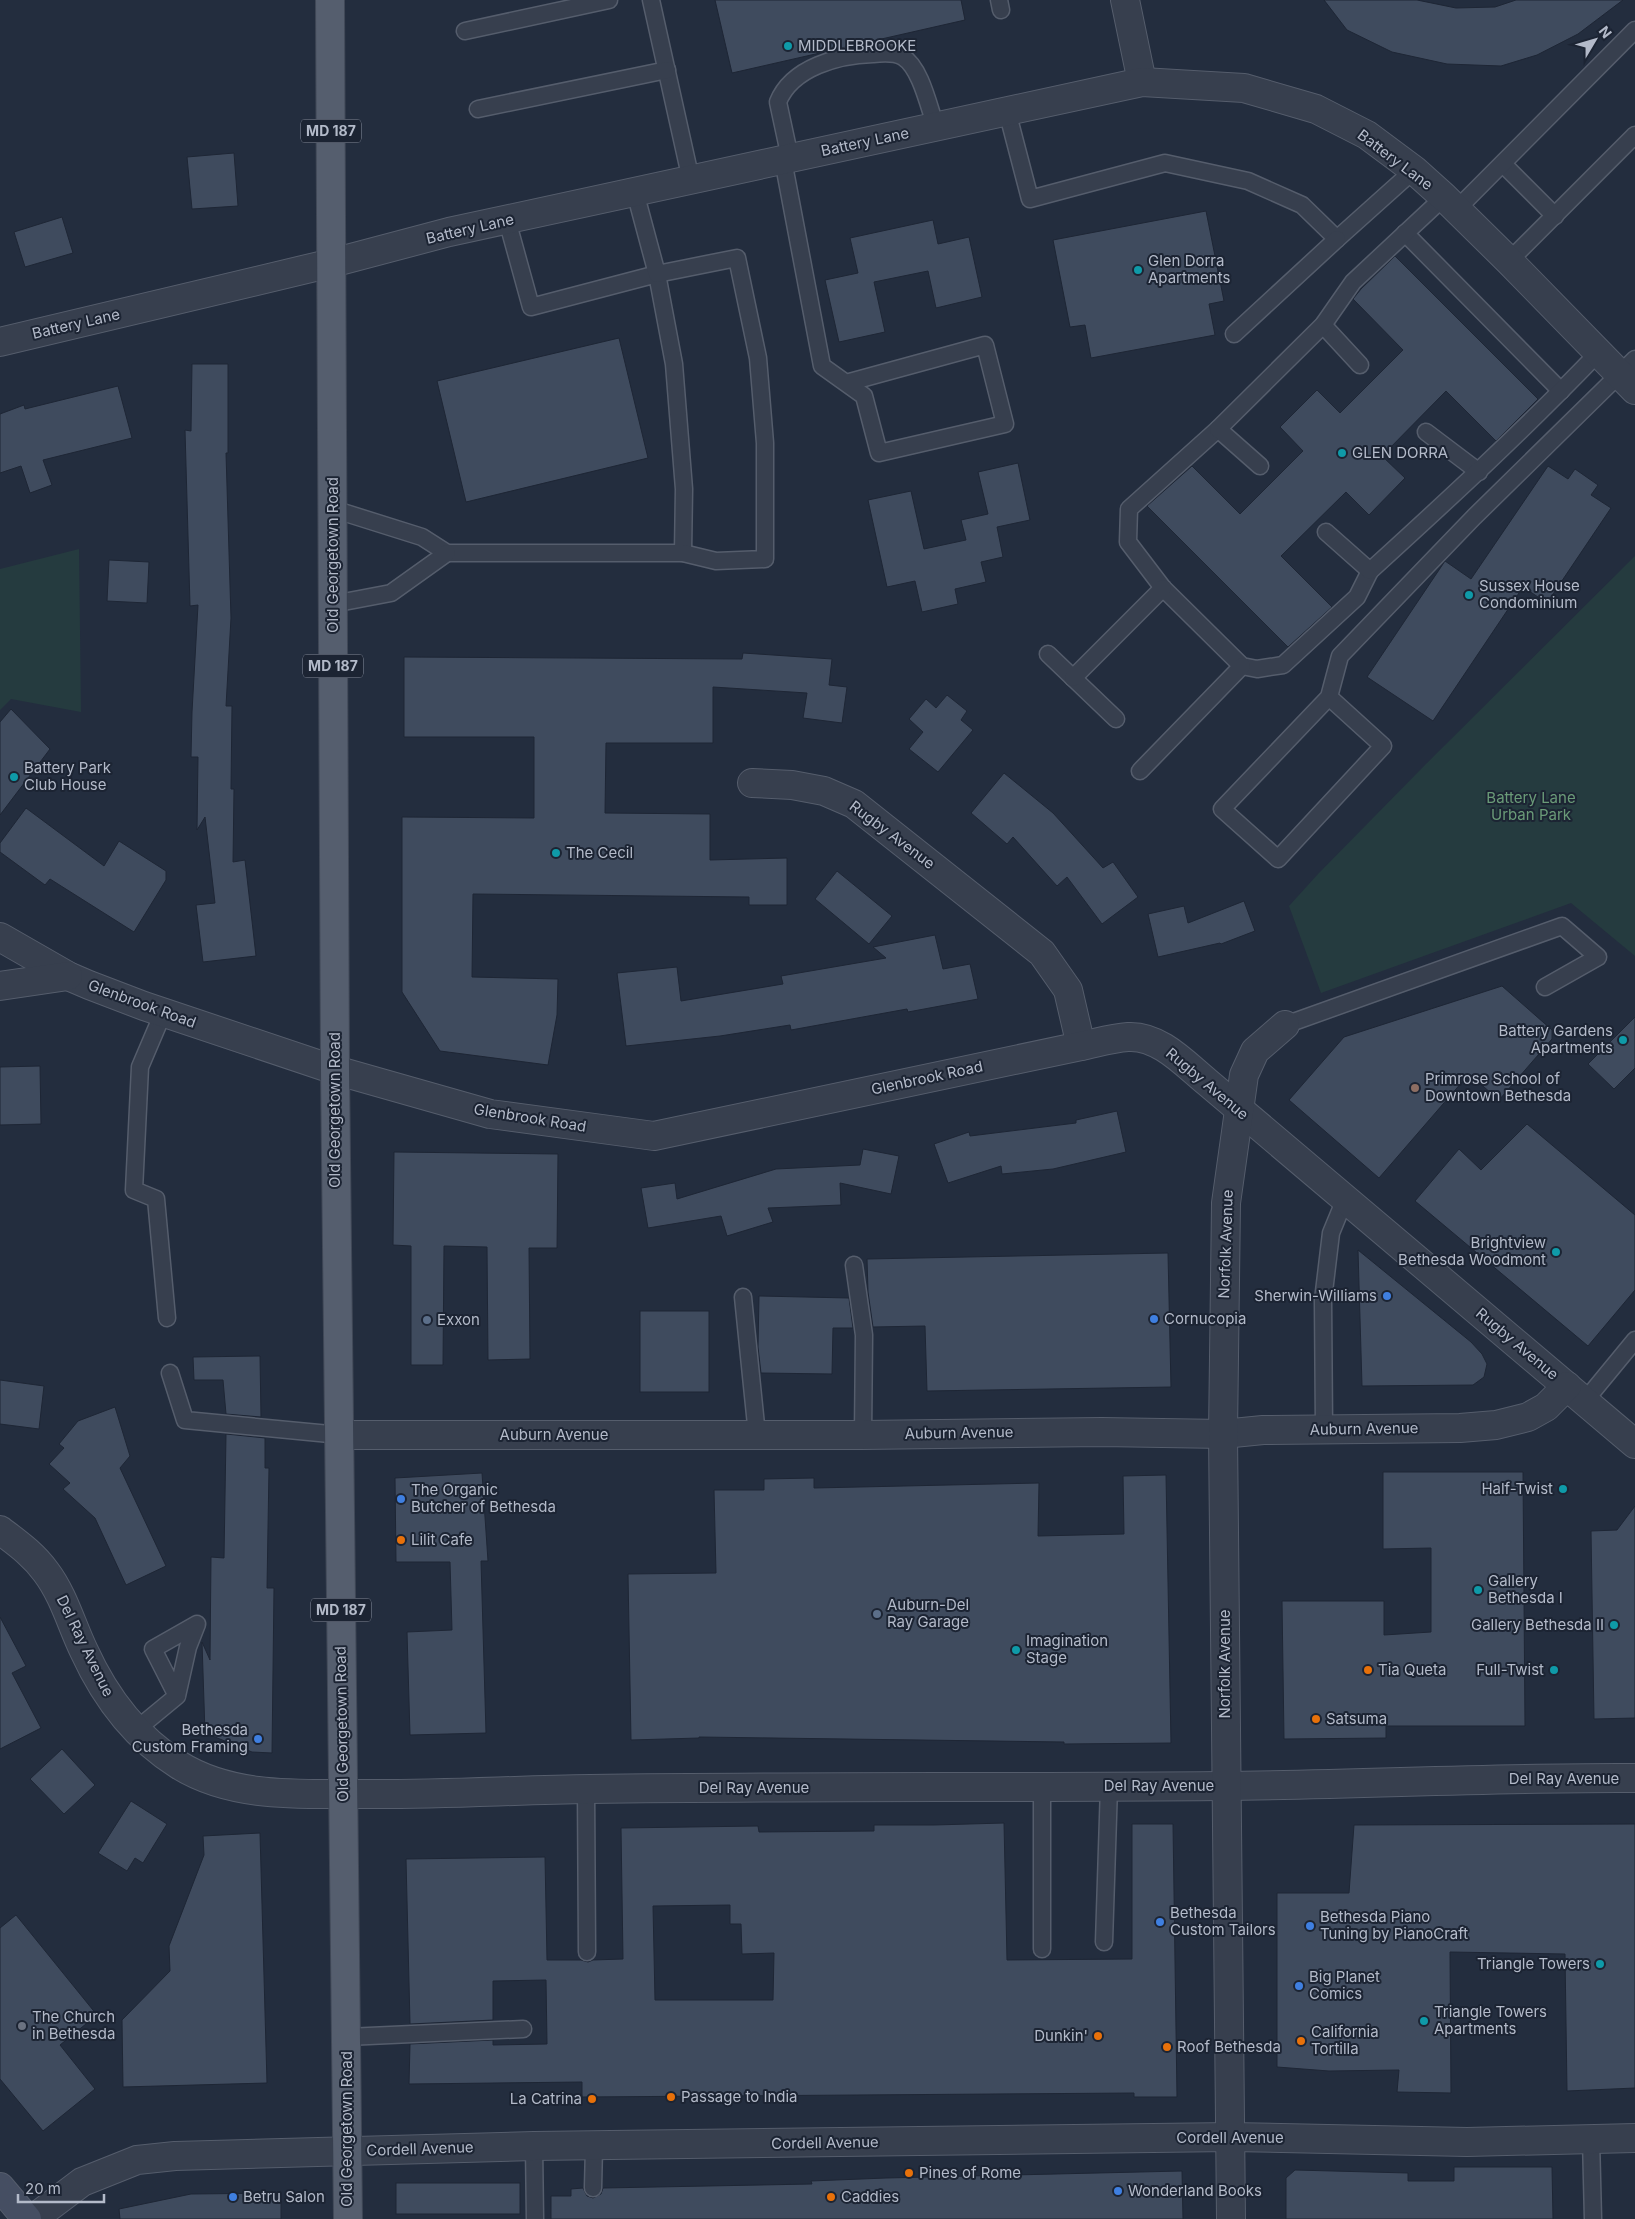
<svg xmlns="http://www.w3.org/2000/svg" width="1635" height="2219" viewBox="0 0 1635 2219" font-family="Inter,sans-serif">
	<rect width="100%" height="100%" fill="#232d3e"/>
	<!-- green -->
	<g fill="#253b3f">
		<path d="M79 549 81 712 11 699 0 710V569Z"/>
		<path d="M1635 556V956L1571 903 1321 993 1289 906 1318 874 1426 764Z"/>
	</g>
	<!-- building -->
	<g fill="#3f4b5e" stroke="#1e2635" fill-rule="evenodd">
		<path d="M715 0H961L965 20 732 73Z"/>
		<path d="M1324 0H1417L1456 8 1495 7 1516 0H1623L1578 34 1537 55 1501 66 1447 64 1392 52 1347 30Z"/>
		<path d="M234 153 238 206 192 209 187 157Z"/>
		<path d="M1206 211 1224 301 1209 304 1215 335 1091 358 1085 325 1070 327 1053 240Z"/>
		<path d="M62 217 73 253 25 267 14 232Z"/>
		<path d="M933 220 938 244 969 237 982 297 936 308 928 271 874 282 885 332 839 342 825 280 858 273 850 238Z"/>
		<path d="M1395 256 1538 399 1496 441 1446 391 1382 456 1405 478 1369 515 1346 492 1281 556 1332 607 1288 647 1147 506 1192 466 1240 514 1303 451 1280 427 1317 390 1340 413 1403 350 1353 299 1361 289Z"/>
		<path d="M619 338 648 458 466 502 437 381Z"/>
		<path d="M192 364H228V453H226L231 618 226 706H232L231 789H234L233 862 245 860 256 956 203 962 196 905 215 903 205 817 197 830 198 757H191L192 712 198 605 190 606 185 430 191 431Z"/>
		<path d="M118 386 132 438 43 460 52 485 30 493 21 466 0 473V414L24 405 25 409Z"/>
		<path d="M1018 463 1030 520 997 527 1003 557 981 562 986 582 955 589 958 604 922 612 915 581 887 587 868 500 911 491 924 549 966 540 961 520 988 514 978 472Z"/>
		<path d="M1548 466 1568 479 1575 469 1598 485 1591 495 1611 508 1547 603 1523 587 1433 721 1367 677 1445 561 1471 579Z"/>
		<path d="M109 560 149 562 147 603 107 601Z"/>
		<path d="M743 653 832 659 829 685 847 687 842 723 803 718 807 693 713 687V743H606L605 813 710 814V860L787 858V905H749V897L473 894 472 977 558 979 557 1015 548 1065 440 1051 402 992V817L534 818V737H404V657L742 659Z"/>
		<path d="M947 695 967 711 961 720 973 730 938 772 909 749 923 732 909 719 926 699 936 708Z"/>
		<path d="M11 709 50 749 0 815V722Z"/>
		<path d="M1004 773 1053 813 1103 868 1113 862 1138 897 1102 924 1067 877 1057 886 1013 837 1007 844 971 813Z"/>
		<path d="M26 808 104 866 119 841 166 871V880L134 932 50 879 45 885 0 852V843Z"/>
		<path d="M837 871 892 916 869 944 815 899Z"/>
		<path d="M1244 901 1255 931 1221 944 1220 943 1158 957 1148 914 1184 906 1188 923Z"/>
		<path d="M935 935 943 969 970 964 978 999 908 1012 907 1009 791 1030 790 1025 720 1036 626 1046 617 973 677 967 681 1001 783 984 781 976 886 958 873 947Z"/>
		<path d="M1502 986 1552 1030V1039L1499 1100 1469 1074 1379 1178 1289 1100 1344 1037Z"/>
		<path d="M1635 1017V1068L1614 1089 1588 1064Z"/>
		<path d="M40 1066 41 1124 0 1125V1067Z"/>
		<path d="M1117 1111 1126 1152 1053 1169 1002 1174 1001 1166 948 1183 934 1144 969 1132 970 1136 1076 1123V1120Z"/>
		<path d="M1527 1124 1635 1215V1290L1588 1346 1415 1201 1459 1149 1481 1170Z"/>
		<path d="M863 1149 899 1156 891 1194 840 1183 841 1205 768 1208 773 1222 727 1236 721 1216 648 1228 641 1188 675 1183 677 1199 776 1169 860 1165Z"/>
		<path d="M394 1152 558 1154 557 1248H529L530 1359 488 1360 487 1247 444 1246 443 1365H411V1246L393 1245Z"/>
		<path d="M1358 1250 1471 1342 1482 1354 1487 1364 1484 1377 1473 1385 1362 1386Z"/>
		<path d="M1168 1253 1171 1387 927 1391 925 1326 873 1327 868 1292 867 1259Z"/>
		<path d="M759 1296 849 1298 853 1328H833L832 1374 761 1373 758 1347Z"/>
		<rect x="640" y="1311" width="69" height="81"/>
		<path d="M260 1356 261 1417 226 1414 223 1380H194L193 1357Z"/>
		<path d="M0 1380 44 1386 39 1429 0 1424Z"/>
		<path d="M115 1407 130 1456 120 1468 166 1566 126 1585 95 1518 63 1489 70 1483 49 1464 64 1448 59 1444 78 1421Z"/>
		<path d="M226 1434 265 1438V1468H269L267 1588H274L272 1753 252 1752 205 1733 202 1642 210 1660 211 1557 224 1558Z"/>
		<path d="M1383 1472H1523L1525 1726H1386V1738L1284 1739 1282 1601H1384V1635L1431 1632V1548L1383 1549Z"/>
		<path d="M482 1473 488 1561H481L486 1733 410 1735 407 1632 452 1630 450 1562H396L395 1478Z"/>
		<path d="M1166 1475 1171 1743 1064 1744V1742L699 1737V1738L631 1740 628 1574 716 1573 714 1490H764V1479L814 1478V1488L1039 1483 1038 1536 1124 1534 1123 1476Z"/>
		<path d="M1635 1506V1718L1594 1719 1591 1531 1617 1530Z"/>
		<path d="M0 1617 26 1666 12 1673 41 1728 0 1749Z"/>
		<path d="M62 1749 95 1785 64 1814 30 1779Z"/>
		<path d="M131 1801 167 1824 143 1863 135 1858 127 1871 98 1853Z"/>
		<path d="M1004 1823 1007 1960 1132 1959V1824H1173L1177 2097H1134V2093L582 2097V2082L409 2084 410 2044 493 2040V2045L547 2044 546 1980 493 1981V2020L410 2024 406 1859 545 1857 547 1960H581L588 1962 593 1960 623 1959 621 1828 758 1826 759 1832 874 1831V1825H934ZM730 1905V1924H741L742 1954 774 1953 773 2000H655L653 1906Z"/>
		<path d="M1635 1824V2088L1567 2091 1565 1954 1450 1952 1451 2093 1397 2092 1399 2070 1329 2071 1277 2067V1893H1349L1354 1825Z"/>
		<path d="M260 1833 267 2083 123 2087 122 2020 170 1971 169 1946 204 1855 203 1836Z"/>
		<path d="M16 1915 97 2015 60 2045 95 2089 43 2131 0 2079V1928Z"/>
		<path d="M1454 2167H1552L1553 2219H1286V2178L1295 2170 1408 2173V2181H1454Z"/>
		<path d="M1182 2171 1183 2219H551V2196H571V2189L583 2188 587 2196 593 2198 601 2194 603 2188 812 2184 811 2181 886 2178Z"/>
		<rect x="396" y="2183" width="124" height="31"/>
		<path d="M281 2193V2219H120L119 2209 191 2194Z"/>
	</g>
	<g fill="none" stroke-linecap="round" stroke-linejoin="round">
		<!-- service casing -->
		<g stroke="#555d6c" stroke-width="19">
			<g id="service">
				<path d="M651 0 691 180"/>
				<path d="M999 0 1001 10"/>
				<path d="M465 31 609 0"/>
				<path d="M478 109 667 70"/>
				<path d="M1007 111 1030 199 1165 163 1248 181 1302 205 1337 239 1414 170"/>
				<path d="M790 158 778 102C792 67 839 55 873 54 883 53 895 52 903 57 921 68 929 108 936 127"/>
				<path d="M783 160 822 366 864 396 879 453 1005 424 985 345 846 383"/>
				<path d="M1503 164 1555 216"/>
				<path d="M1456 210 1635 30"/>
				<path d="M507 220 531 307 657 274 674 364 684 489 683 553"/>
				<path d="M1405 233 1561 391"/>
				<path d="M1509 261 1635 135"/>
				<path d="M1323 325 1360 365"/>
				<path d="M1234 334 1337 239"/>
				<path d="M1218 429 1129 509 1128 542 1163 588 1242 666 1257 669 1283 665 1357 597 1370 571"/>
				<path d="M1426 432 1479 472"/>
				<path d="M1260 466 1218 429 1323 325 1353 282 1444 197"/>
				<path d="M333 509 422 537 447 553H683L716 561 765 559V443L758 358 737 258 657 274 635 192"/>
				<path d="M1326 532 1370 571C1448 500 1525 429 1598 353"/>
				<path d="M333 604 391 593 447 553"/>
				<path d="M1048 654 1116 719"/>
				<path d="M1073 678 1163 588"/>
				<path d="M1329 697 1383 746 1278 859 1222 809 1329 697 1340 656 1474 517 1635 359"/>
				<path d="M1140 771 1242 666"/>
				<path d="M163 1013 140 1067 134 1190 156 1199 167 1318"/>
				<path d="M1285 1025 1562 926 1598 957 1545 987"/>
				<path d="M854 1265 864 1335 863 1435"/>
				<path d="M743 1297 757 1435"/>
				<path d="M170 1373 185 1420 340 1435"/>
				<path d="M1584 1402 1635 1340"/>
				<path d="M1324 1429 1323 1300 1331 1233 1345 1199"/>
				<path d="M137 1729 177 1696 153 1649 197 1624 188 1647 177 1696"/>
				<path d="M1042 1787V1949"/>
				<path d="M586 1789 587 1952"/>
				<path d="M1104 1942 1109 1786"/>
				<path d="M347 2037 523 2029"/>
				<path d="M1591 2139 1593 2219"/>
				<path d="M534 2146 535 2219"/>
				<path d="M593 2188 594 2146"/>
			</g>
		</g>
		<!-- minor casing -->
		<g stroke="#555d6c" stroke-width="30">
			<g id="minor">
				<path d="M1125 0 1142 82"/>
				<path d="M0 342 332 263"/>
				<path d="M752 783 792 785 824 791 854 804 1042 953 1068 990 1081 1046"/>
				<path d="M0 937 68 976 89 985 144 1006 335 1070 490 1114 654 1136 1081 1046C1096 1043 1112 1038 1128 1037 1159 1035 1185 1064 1207 1082L1635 1444"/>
				<path d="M0 986 68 976"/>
				<path d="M340 1435H863L1102 1432 1223 1434 1263 1430 1460 1428 1496 1425 1528 1417 1546 1407 1567 1386"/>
				<path d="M0 1530C17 1543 33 1554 46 1572 64 1596 71 1624 84 1651 105 1697 136 1738 179 1765 232 1798 299 1794 360 1794 437 1795 513 1790 590 1789 800 1786 1009 1788 1219 1786 1358 1785 1496 1777 1635 1778"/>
				<path d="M33 2219 82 2182 137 2160 175 2156 534 2146 1231 2137 1467 2142 1635 2138"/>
				<path d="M1231 2219 1223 1434 1226 1203 1244 1075 1255 1051 1285 1025"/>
			</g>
		</g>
		<!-- tertiary casing -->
		<g stroke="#555d6c" stroke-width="30">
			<path id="tertiary" d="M332 263 449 232 1142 82 1244 88 1316 109 1367 135 1414 170 1444 197 1509 261 1635 390"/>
		</g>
		<!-- secondary casing -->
		<g stroke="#555d6c" stroke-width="30">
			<path id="secondary" d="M0 2187 27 2219"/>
		</g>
		<!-- primary casing -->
		<g stroke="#404857" stroke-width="30">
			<path id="primary" d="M330 0 335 1070 348 2219"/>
		</g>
		<!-- service -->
		<use href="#service" stroke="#373f4e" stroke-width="16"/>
		<!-- minor -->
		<use href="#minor" stroke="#373f4e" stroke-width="28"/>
		<!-- tertiary -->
		<use href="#tertiary" stroke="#373f4e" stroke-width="28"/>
		<!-- secondary -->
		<use href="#secondary" stroke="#454e62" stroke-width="28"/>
		<!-- primary -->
		<use href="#primary" stroke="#555e6e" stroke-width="28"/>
	</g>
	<!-- markers -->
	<g fill="#0f9aa8" stroke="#1c2433" stroke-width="2">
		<circle cx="788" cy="46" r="5"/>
		<circle cx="1138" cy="270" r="5"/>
		<circle cx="1342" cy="453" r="5"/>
		<circle cx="1469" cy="595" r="5"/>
		<circle cx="14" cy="777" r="5"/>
		<circle cx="556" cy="853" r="5"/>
		<circle cx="1623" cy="1040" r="5"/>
		<circle cx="1556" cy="1252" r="5"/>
		<circle cx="1563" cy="1489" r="5"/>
		<circle cx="1478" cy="1590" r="5"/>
		<circle cx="1614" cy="1625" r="5"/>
		<circle cx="1016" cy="1650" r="5"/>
		<circle cx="1554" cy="1670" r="5"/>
		<circle cx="1600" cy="1964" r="5"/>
		<circle cx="1424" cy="2021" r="5"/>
	</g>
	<circle fill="#8d6e63" stroke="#1c2433" stroke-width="2" cx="1415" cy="1088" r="5"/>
	<g fill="#3f7fe0" stroke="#1c2433" stroke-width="2">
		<circle cx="1387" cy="1296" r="5"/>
		<circle cx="1154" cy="1319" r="5"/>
		<circle cx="401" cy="1499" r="5"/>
		<circle cx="258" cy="1739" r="5"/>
		<circle cx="1160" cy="1922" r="5"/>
		<circle cx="1310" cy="1926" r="5"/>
		<circle cx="1299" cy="1986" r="5"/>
		<circle cx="1118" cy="2191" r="5"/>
		<circle cx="233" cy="2197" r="5"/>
	</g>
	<g fill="#5c6f8a" stroke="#1c2433" stroke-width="2">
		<circle cx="427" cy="1320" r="5"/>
		<circle cx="877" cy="1614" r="5"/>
	</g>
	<g fill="#e8710a" stroke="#1c2433" stroke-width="2">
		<circle cx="401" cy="1540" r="5"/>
		<circle cx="1368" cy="1670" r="5"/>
		<circle cx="1316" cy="1719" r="5"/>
		<circle cx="1098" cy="2036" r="5"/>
		<circle cx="1301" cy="2041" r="5"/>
		<circle cx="1167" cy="2047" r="5"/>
		<circle cx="671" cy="2097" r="5"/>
		<circle cx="592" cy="2099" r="5"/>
		<circle cx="909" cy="2173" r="5"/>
		<circle cx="831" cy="2197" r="5"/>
	</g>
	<circle fill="#6b7280" stroke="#1c2433" stroke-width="2" cx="22" cy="2026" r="5"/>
	<g text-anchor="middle" stroke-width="4" stroke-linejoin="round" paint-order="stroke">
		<!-- shield labels -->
		<g fill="#1c2433" stroke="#868d9c" stroke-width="1">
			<rect x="301" y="119.5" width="60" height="23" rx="4"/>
			<rect x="303" y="654.5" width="60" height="23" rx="4"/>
			<rect x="311" y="1598.5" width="60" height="23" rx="4"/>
		</g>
		<g font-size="14" font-weight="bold" fill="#b3bac9">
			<text x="331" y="136">MD 187</text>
			<text x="333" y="671">MD 187</text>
			<text x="341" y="1615">MD 187</text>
		</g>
		<!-- poi labels -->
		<g font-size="15" fill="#b3bac9" stroke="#1c2433" text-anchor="start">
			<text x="798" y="51">MIDDLEBROOKE</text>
			<text x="1148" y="266">Glen Dorra<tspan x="1148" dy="17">Apartments</tspan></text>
			<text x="1352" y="458">GLEN DORRA</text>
			<text x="1479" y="591">Sussex House<tspan x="1479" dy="17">Condominium</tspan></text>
			<text x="24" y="773">Battery Park<tspan x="24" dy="17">Club House</tspan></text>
			<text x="566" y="858">The Cecil</text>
			<text x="1613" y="1036" text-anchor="end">Battery Gardens<tspan x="1613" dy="17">Apartments</tspan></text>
			<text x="1425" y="1084">Primrose School of<tspan x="1425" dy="17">Downtown Bethesda</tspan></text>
			<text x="1546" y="1248" text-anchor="end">Brightview<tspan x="1546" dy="17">Bethesda Woodmont</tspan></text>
			<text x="1377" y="1301" text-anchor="end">Sherwin-Williams</text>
			<text x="1164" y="1324">Cornucopia</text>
			<text x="437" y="1325">Exxon</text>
			<text x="1553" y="1494" text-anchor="end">Half-Twist</text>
			<text x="411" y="1495">The Organic<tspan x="411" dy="17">Butcher of Bethesda</tspan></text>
			<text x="411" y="1545">Lilit Cafe</text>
			<text x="1488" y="1586">Gallery<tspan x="1488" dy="17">Bethesda I</tspan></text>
			<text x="887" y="1610">Auburn-Del<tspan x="887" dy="17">Ray Garage</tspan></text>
			<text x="1604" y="1630" text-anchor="end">Gallery Bethesda II</text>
			<text x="1026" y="1646">Imagination<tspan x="1026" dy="17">Stage</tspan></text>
			<text x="1378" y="1675">Tia Queta</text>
			<text x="1544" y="1675" text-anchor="end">Full-Twist</text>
			<text x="1326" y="1724">Satsuma</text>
			<text x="248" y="1735" text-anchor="end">Bethesda<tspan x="248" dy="17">Custom Framing</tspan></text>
			<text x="1170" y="1918">Bethesda<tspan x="1170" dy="17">Custom Tailors</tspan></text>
			<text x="1320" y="1922">Bethesda Piano<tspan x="1320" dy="17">Tuning by PianoCraft</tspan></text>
			<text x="1590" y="1969" text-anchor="end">Triangle Towers</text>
			<text x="1309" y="1982">Big Planet<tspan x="1309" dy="17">Comics</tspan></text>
			<text x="1434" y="2017">Triangle Towers<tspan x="1434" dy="17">Apartments</tspan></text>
			<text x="32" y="2022">The Church<tspan x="32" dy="17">in Bethesda</tspan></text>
			<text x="1311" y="2037">California<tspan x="1311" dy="17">Tortilla</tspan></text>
			<text x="1088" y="2041" text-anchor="end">Dunkin'</text>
			<text x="1177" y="2052">Roof Bethesda</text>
			<text x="681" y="2102">Passage to India</text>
			<text x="582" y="2104" text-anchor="end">La Catrina</text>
			<text x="919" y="2178">Pines of Rome</text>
			<text x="1128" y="2196">Wonderland Books</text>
			<text x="243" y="2202">Betru Salon</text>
			<text x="841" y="2202">Caddies</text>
		</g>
		<!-- street labels -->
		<g font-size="15" fill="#b3bac9" stroke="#1c2433">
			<text transform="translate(865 142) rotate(-12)" y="5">Battery Lane</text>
			<text transform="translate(1395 160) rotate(37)" y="5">Battery Lane</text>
			<text transform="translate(470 229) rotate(-13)" y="5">Battery Lane</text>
			<text transform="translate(76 324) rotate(-13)" y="5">Battery Lane</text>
			<text transform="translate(333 555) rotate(-90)" y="5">Old Georgetown Road</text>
			<text transform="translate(892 835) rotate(37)" y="5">Rugby Avenue</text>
			<text transform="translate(142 1004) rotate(20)" y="5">Glenbrook Road</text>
			<text transform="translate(927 1078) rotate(-12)" y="5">Glenbrook Road</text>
			<text transform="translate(1207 1084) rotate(40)" y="5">Rugby Avenue</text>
			<text transform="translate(335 1110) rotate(-90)" y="5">Old Georgetown Road</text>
			<text transform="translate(530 1118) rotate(9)" y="5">Glenbrook Road</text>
			<text transform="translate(1226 1244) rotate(-88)" y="5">Norfolk Avenue</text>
			<text transform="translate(1517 1344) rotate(40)" y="5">Rugby Avenue</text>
			<text transform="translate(1364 1429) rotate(-1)" y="5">Auburn Avenue</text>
			<text transform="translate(959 1433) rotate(-1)" y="5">Auburn Avenue</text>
			<text x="554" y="1440">Auburn Avenue</text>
			<text transform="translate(85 1646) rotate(64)" y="5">Del Ray Avenue</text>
			<text transform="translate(1225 1664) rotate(-90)" y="5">Norfolk Avenue</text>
			<text transform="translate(342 1724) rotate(-91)" y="5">Old Georgetown Road</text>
			<text x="1564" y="1784">Del Ray Avenue</text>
			<text x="1159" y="1791">Del Ray Avenue</text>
			<text x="754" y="1793">Del Ray Avenue</text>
			<text transform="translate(347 2129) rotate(-90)" y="5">Old Georgetown Road</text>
			<text x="1230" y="2143">Cordell Avenue</text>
			<text transform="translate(825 2143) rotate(-1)" y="5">Cordell Avenue</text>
			<text transform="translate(420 2149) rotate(-2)" y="5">Cordell Avenue</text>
		</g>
		<!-- park labels -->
		<g font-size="15" fill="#6a9b78" stroke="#1c2433">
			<text x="1531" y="803">Battery Lane<tspan x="1531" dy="17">Urban Park</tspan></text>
		</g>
	</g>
	<!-- north arrow -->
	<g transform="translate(1595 40) rotate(52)" stroke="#1c2433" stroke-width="4" paint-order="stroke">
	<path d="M0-4L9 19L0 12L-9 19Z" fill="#b3bac9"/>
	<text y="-8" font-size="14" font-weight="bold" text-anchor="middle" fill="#b3bac9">N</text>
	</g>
	<!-- scale -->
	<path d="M18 2194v8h86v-8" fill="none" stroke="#b3bac9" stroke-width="2.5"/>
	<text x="25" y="2194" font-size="15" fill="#b3bac9" stroke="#1c2433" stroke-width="4" paint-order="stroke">20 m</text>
</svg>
